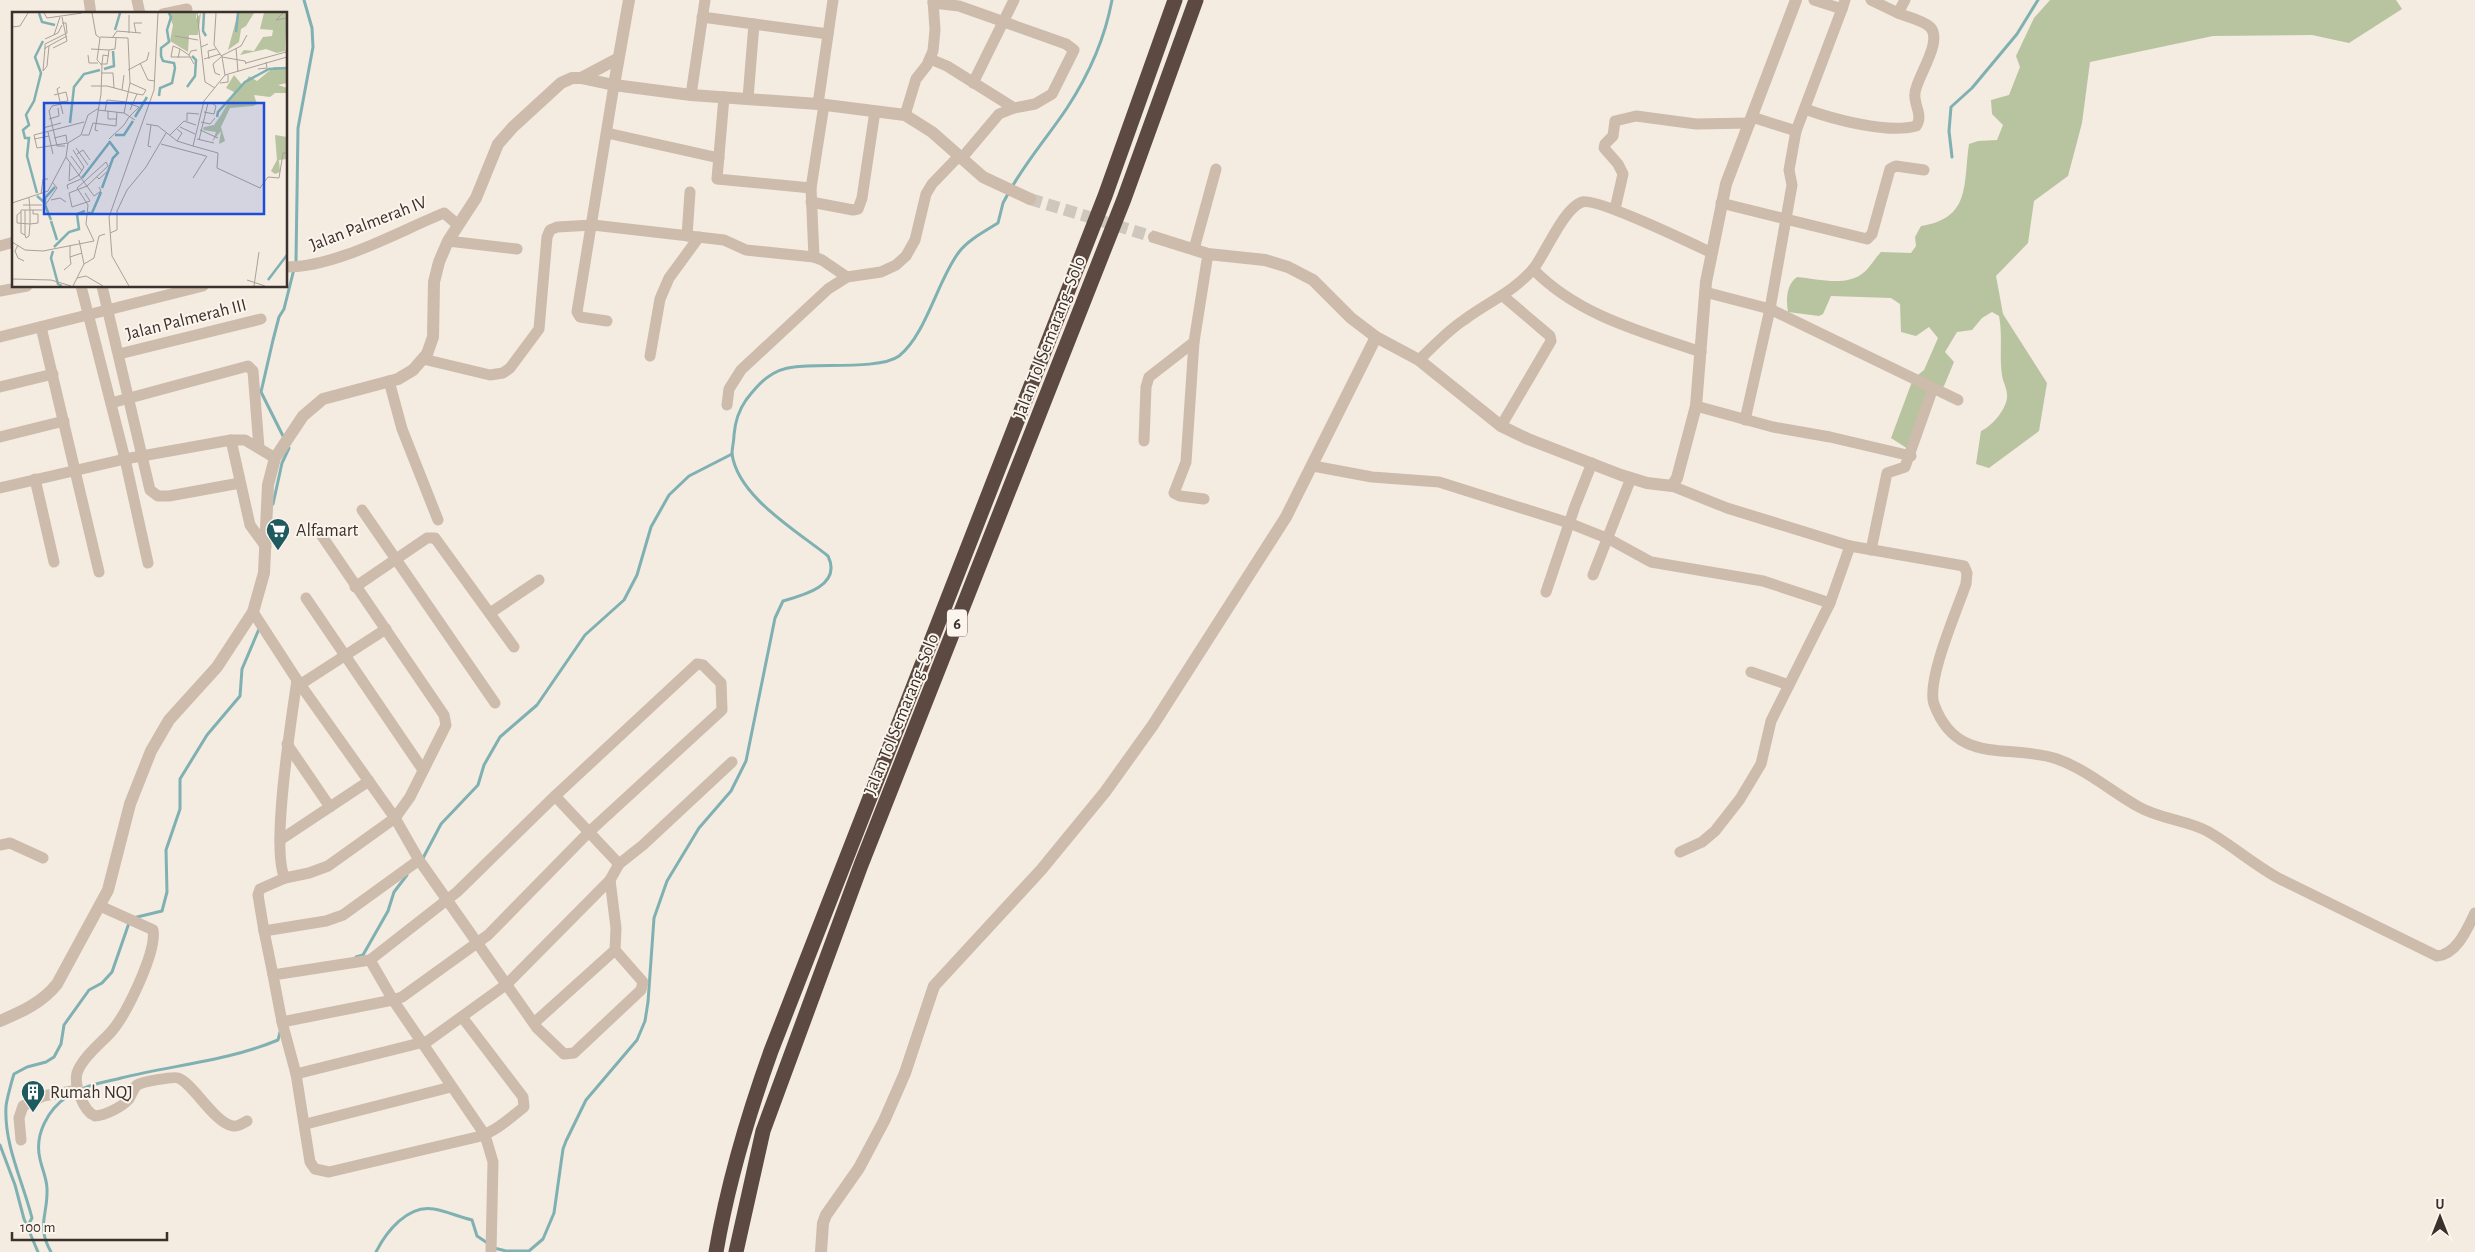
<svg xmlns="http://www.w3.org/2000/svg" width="2475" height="1252" viewBox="0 0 2475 1252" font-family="'Alegreya Sans',sans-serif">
	<rect width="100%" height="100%" fill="#f4ebe1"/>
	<!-- green -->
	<path fill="#b8c4a0" d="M2050 0H2396L2402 9 2349 43 2312 35 2213 36 2090 62 2082 123 2068 176 2034 201 2028 243 1996 276 2003 314 2047 383 2039 431 1989 468 1976 464 1981 431C1992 426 2005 411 2007 398 2008 389 2003 383 2002 375 1999 355 2003 336 1999 316L1992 312 1982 318 1972 330 1957 332 1945 352 1954 362 1944 386 1927 400 1908 449 1891 438 1913 379 1924 370 1938 338 1929 327 1916 336 1901 332 1900 304 1891 298 1831 296 1823 314 1819 316 1788 312C1786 300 1786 285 1797 277 1818 279 1846 287 1863 273 1870 268 1875 258 1881 252L1911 253 1916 246 1915 237 1921 226C1971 218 1963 186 1969 144L1978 141 1997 140 2003 125 1992 114 1991 100 2009 95 2020 67 2016 56 2034 18Z"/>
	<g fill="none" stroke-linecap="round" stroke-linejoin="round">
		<!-- stream -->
		<g stroke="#7fb0b2" stroke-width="3">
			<path d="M1952 157 1949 131 1951 107 1972 88 2017 34 2038 0"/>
			<path d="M1012 187C1028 159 1049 135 1067 108 1088 76 1105 38 1112 0"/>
			<path d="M284 438 261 392 273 340 279 317 284 309 296 261 298 128 313 47 312 28 304 0"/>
			<path d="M273 504 282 463 289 448"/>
			<path d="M422 860 441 824 478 785 484 765 500 737 537 705 585 635 624 600 637 575 651 527 669 495 689 476 732 454"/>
			<path d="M133 918 162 911 167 892 166 850 180 809V779L207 735 240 696 242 669 259 629"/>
			<path d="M356 957 363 955 388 911 394 892 407 875"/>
			<path d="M80 1090C93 1083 107 1082 121 1078 173 1065 228 1061 278 1040L280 1032"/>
			<path d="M0 1145 15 1185 24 1219 38 1252"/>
			<path d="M27 1227 32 1218C23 1182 4 1145 6 1107 6 1102 12 1080 14 1074L27 1067 46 1062 54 1057 61 1044 64 1025 89 990 102 983 112 972 129 923"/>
			<path d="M494 1248 506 1251H529L543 1239 554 1213 563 1149 566 1141 586 1100 637 1040 645 1021 648 1002 654 918 667 881 699 828 731 791 746 761 775 618 783 601C805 595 842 585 828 556 797 531 738 497 732 454 732 448 734 441 734 435 735 422 739 410 746 400 759 383 772 369 794 367 819 363 880 370 899 356 926 335 938 279 959 252 968 240 985 231 998 223L1003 203 1009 192"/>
			<path d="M51 1252C36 1226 48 1215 47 1189 47 1179 42 1169 40 1159 34 1135 48 1109 68 1096"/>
			<path d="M376 1252C386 1232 408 1204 434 1209 446 1211 459 1217 472 1220L477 1236 489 1244"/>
		</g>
		<!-- tertiary-tunnel -->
		<path stroke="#cfc6bd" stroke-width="12" stroke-dasharray="12 6" stroke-linecap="butt" d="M1030 199 1154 237"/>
		<!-- minor -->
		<g stroke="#cdbbac" stroke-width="11">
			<path d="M89 0 91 14"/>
			<path d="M137 0 140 14"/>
			<path d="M1814 0 1842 9 1845 0"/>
			<path d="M1871 0 1898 13 1905 0"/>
			<path d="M933 3 959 6 1066 44 1074 50 1052 94 1035 104 1014 108 999 114 961 159"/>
			<path d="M163 14 187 9"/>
			<path d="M702 17 754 24 748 98"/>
			<path d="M754 24 828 34"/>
			<path d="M930 59 947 66 1014 108"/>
			<path d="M973 83 1014 0"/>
			<path d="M691 95 705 0"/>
			<path d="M724 97 717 179 811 188"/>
			<path d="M818 104 833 0"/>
			<path d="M1805 109C1832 119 1888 134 1916 126 1924 116 1913 104 1915 93 1916 78 1944 41 1930 27 1923 20 1907 17 1898 13"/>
			<path d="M905 115 916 79 927 65 933 51 935 30 933 0"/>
			<path d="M1752 117 1796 131"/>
			<path d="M607 133 719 158"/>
			<path d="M811 202 853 210 858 209 862 198 875 111"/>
			<path d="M1721 203 1867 239 1872 234 1890 169 1896 166 1924 170"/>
			<path d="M1615 209 1623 174 1618 164 1604 148 1605 144 1613 136 1615 121 1636 116 1696 124 1750 123"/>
			<path d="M687 236 690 192"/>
			<path d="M448 241 517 249"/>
			<path d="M0 246 14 242"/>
			<path d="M1194 249 1216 169"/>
			<path d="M814 257 822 260 847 277"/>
			<path d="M286 267C337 267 397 232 444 213L458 225"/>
			<path d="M1533 269C1577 315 1642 332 1701 352"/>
			<path d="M81 286 125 459 148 563"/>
			<path d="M102 286 150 490 158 496H169L240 483"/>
			<path d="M0 291 27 286"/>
			<path d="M1705 292 1770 309 1958 400"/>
			<path d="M607 321 580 317 577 312 614 85"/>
			<path d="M41 327 99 572"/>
			<path d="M0 337 203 286"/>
			<path d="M119 354 261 319"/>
			<path d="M650 356 660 299 669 278 699 237"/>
			<path d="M423 359 490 375 503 373 510 368 539 329 547 237 550 230 557 227 593 225 724 240 746 250 814 257 811 188 824 105"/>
			<path d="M1419 360C1434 346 1447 331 1464 320 1488 302 1514 292 1534 268 1546 252 1564 208 1582 202 1596 197 1693 244 1712 253"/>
			<path d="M389 381 402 429 438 520"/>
			<path d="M0 387 53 374"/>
			<path d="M111 403 248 366 253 371 259 448"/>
			<path d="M727 405 729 389 741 370 828 289 847 277 881 272 896 265 906 256 915 240 926 194 932 184 958 157"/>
			<path d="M1696 406 1773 427 1830 437 1911 456"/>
			<path d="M1745 420 1770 309 1792 185 1789 170 1796 131 1842 9"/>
			<path d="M1501 426 1551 341 1550 336 1503 296"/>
			<path d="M0 437 64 421"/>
			<path d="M231 440 250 525 266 547"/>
			<path d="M1144 441 1146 387 1149 377 1194 342"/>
			<path d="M1313 466 1372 477 1439 482 1569 523 1609 539 1651 562 1763 581 1830 603"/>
			<path d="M35 479 54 562"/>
			<path d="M1672 486 1727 508 1850 546 1964 566 1967 573 1966 584C1957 610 1926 681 1934 704 1957 767 2010 743 2057 759 2086 769 2112 792 2139 807 2160 819 2186 820 2207 831 2232 845 2254 865 2280 879L2437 956C2457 954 2467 929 2475 913"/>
			<path d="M0 488 125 459 231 440H245L275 458"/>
			<path d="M1204 499 1180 496 1174 493 1186 462 1194 342 1208 254"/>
			<path d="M362 510 495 703"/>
			<path d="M1871 550 1887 473 1905 467 1933 388"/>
			<path d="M1593 575 1631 478"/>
			<path d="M355 587 427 538H435L514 647"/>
			<path d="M1546 592 1575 506 1592 463"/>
			<path d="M306 598 423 770"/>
			<path d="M253 612 297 680 395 818 419 860 537 1028 564 1054 574 1053 641 990 643 982 615 950"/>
			<path d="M490 613 539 580"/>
			<path d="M1751 672 1789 685"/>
			<path d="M297 680C292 715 270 851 285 878L309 873 328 866 395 818 410 797 446 725 444 715 322 536"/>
			<path d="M301 684 386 629"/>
			<path d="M287 744 330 807"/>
			<path d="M555 796 619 864 643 845 732 762"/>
			<path d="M280 840 369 781"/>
			<path d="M0 845 10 843 43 858"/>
			<path d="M1680 852 1702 842 1715 831 1740 799 1761 764 1771 721 1830 603 1850 546"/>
			<path d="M100 906 149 928 153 930C157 952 126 1015 111 1032 101 1043 82 1058 77 1073 74 1085 83 1111 95 1116 106 1115 122 1107 129 1099 132 1094 133 1089 137 1085 142 1082 173 1076 178 1078 192 1082 215 1124 233 1126 238 1127 243 1123 247 1121"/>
			<path d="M264 931 258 895 260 889 285 878"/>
			<path d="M273 975 264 931 326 921 343 915 419 860"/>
			<path d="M462 1017 523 1097 524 1107C509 1119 495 1132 477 1137L329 1172 315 1169 310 1162 296 1074 282 1022 393 1000 402 997 488 935 589 832 722 710 721 683 703 665 697 664 555 796 457 892 370 960 393 1000 485 1135 493 1162 491 1252"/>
			<path d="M282 1022 273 975 370 960"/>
			<path d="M534 1023 615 950 616 928 610 880 619 864"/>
			<path d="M296 1074 428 1041 507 984 610 880"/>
			<path d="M306 1124 451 1087"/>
			<path d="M21 1140 19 1118 23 1106 43 1096 78 1090"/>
		</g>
		<!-- tertiary -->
		<g stroke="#cdbbac" stroke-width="12">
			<path d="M581 78 617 59"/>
			<path d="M614 85 629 0"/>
			<path d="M1154 237 1208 254 1265 260 1288 267 1313 280 1351 318 1376 337 1419 360 1501 426 1528 439 1621 475 1647 483 1672 486 1677 478 1696 406 1706 282 1726 184 1796 0"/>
			<path d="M0 1021C21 1012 42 1003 57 984L108 890 130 804 151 751 169 720 217 667 253 612 264 573 268 485 275 458 303 416 323 399 398 379 413 370 427 354 433 337 434 282 439 262 448 241 476 198 498 144 513 127 561 83 572 78H581L614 85 691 95 818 104 905 115 932 132 983 177 1030 199"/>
			<path d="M821 1252 823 1223 826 1215 859 1168 884 1121 905 1073 934 986 1041 870 1105 792 1153 725 1286 517 1376 337"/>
		</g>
		<!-- motorway -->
		<g stroke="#5c4a42" stroke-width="15">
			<path d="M716 1252C728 1182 747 1118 771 1051L1105 196 1175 0"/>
			<path d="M736 1252 763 1131 861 865 1124 199 1196 0"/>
		</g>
	</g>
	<!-- icons -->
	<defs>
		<g id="supermarket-pin" transform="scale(1.25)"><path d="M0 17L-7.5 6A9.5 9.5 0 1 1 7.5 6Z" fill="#1f5a5e" stroke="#fbf5ee"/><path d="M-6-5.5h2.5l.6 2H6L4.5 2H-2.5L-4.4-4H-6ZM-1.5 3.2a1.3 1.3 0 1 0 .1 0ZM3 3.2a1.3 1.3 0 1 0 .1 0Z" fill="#fff"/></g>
		<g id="building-pin" transform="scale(1.25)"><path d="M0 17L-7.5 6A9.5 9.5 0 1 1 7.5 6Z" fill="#1f5a5e" stroke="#fbf5ee"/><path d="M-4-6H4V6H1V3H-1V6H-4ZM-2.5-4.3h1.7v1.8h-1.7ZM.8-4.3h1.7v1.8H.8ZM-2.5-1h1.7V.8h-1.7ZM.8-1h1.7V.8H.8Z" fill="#fff"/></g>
	</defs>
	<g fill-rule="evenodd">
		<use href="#supermarket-pin" x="278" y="530"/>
		<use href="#building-pin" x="33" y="1092"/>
	</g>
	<g text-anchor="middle" stroke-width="4" stroke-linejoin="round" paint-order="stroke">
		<!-- shield labels -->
		<rect fill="#fbf5ee" stroke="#756b66" stroke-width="1" x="947" y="609.5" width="20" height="27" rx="4"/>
		<g font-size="16" font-weight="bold" fill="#3b302b">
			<text x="957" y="629">6</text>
		</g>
		<!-- street labels -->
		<g font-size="18" fill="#3b302b" stroke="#fbf5ee">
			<text transform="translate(368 223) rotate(-21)" y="6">Jalan Palmerah IV</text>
			<text transform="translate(186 319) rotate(-14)" y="6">Jalan Palmerah III</text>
			<text transform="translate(1049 337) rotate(-69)" y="6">Jalan Tol Semarang–Solo</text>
			<text transform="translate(901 714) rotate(-68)" y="6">Jalan Tol Semarang–Solo</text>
		</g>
		<!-- poi labels -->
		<g font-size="18" fill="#3b302b" stroke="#fbf5ee" text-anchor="start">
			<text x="296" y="536">Alfamart</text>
			<text x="50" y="1098">Rumah NQJ</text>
		</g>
	</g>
	<!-- overview -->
	<g transform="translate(12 12)">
		<rect width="275" height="275" fill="#f4ebe1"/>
		<path d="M156 1H184V7L189 1 186 23H177L176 40 158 29 161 13ZM226 1H242L234 14 229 17 227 30 216 38ZM252 1H275L273 39 265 41 254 37 228 43 232 38 242 39 251 25 260 24 261 18 248 17ZM262 55H275V71L266 73 275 76V81H263L258 85 242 83 245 92 241 94 218 96 209 115 213 129 207 132 209 119 200 130 204 120 191 118 192 115 202 113 209 103 222 80 214 76 222 63 231 74 237 64 245 69ZM263 123 275 125V147L267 148 268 160 263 162 259 159 265 148Z" fill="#b8c4a0"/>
		<path fill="none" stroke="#7fb0b2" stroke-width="2.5" d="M27 1 30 10 43 13M192 1 191 19 194 24M103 18 108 1M224 20 226 1M92 57 102 54 101 39M175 75 183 64 184 48 180 44M147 84 148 76 160 71 163 56 162 51 151 49 149 44V36L157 30 155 18 159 5 157 1M123 105 135 85M205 105 206 100 233 70 257 57 275 56M58 111 62 75 72 62 88 58M103 123H112L121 109M70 166 97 131M90 176 101 146 106 141 97 129M25 181 15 144 17 126H13L11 118 17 113 14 103 22 89 29 61 23 45 31 29M25 184 32 190 39 208M33 192V186L43 175M76 201H80L89 180M39 209 45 228M42 235 57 220 67 217 65 202 73 199M41 239 39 246 46 272 50 274M256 268 275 243"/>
		<path fill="none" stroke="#aaa098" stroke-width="1" d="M32 1 35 6 70 1M80 1 84 23 88 26 85 48 90 53 89 82 83 118 86 119M185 1 189 35M271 1 264 8 275 6M0 15 8 14 16 1M117 21V3M124 21 122 11H130M42 23 48 5M163 24 186 28M88 25 116 26 118 71 112 101M100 26 105 19 129 21M33 27 46 21 50 13M196 32 189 35 193 70 203 76M41 36 55 29 50 5M224 36 226 60M33 37V32L55 21 54 11H50M79 37 97 38 95 52H88M168 37 161 34 159 45H178M97 38 103 37 104 26M76 43 77 51H86M209 44 229 34 235 23M210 45 233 49 234 52M166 46 168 37 177 43M192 47 208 42M197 47 196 39 204 37M128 51 136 68 143 69M234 51 274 40 275 33M90 52 91 43 97 44M182 52 177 43 179 39 185 38M246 57 255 56 254 50M116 58 135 48 137 40M31 59 33 36 55 24M31 59 35 54 37 34M89 61H101L102 76M208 63 203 61 201 52 209 45M213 63 275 45M118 71 134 78 131 83 125 82M208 71 216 70V63M79 74H95L125 82 118 98M48 75 45 77 51 102M110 78 112 63M42 83 54 80 56 89 48 90M115 91 127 95 117 105M49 92 40 94 37 99 45 134H53M86 98 112 101 123 108M93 99 95 88 115 90M96 99V107H104M192 100 202 102 204 94 201 92M37 107 47 104 46 96M175 109V101L187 102M189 110 198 112 203 106M134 112 146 114 165 129 181 134 192 89 213 63 210 45 202 33 204 1M168 115 183 122M31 116 49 111M188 118 206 126M36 120 41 142M70 123H77L81 111 104 114 105 100M158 123 172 109 184 113M42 126 54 123 55 130M22 127 37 124M97 127 112 113 117 105M185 127 202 131M187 128 196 91M165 129 170 121 165 117M56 131 25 136 22 123 72 110M149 132 194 144M181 134 206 141 205 156 248 176 256 165 267 166 271 141H275M139 135 136 134 139 113M64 136 76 153M65 142 71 138 78 148M59 144 70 159M54 145 82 184 89 179 87 175M58 151 57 169 67 163 72 155 61 138M85 165 87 167 97 158M181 166 195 144M56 177 55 173 69 167M73 181 78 189 60 195 57 181 75 174 96 154 94 150M29 182 31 167H36M39 188 48 186 54 190M0 191 36 179 54 145 56 131 69 123 76 103 87 96M34 192 45 176 41 171M11 193H30M13 198V223L9 221V198H18L17 186M9 200 5 203V211L18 212V198H30M98 221 105 218V199L115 178 134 155 154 121M13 223 14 226 17 224 18 212 26 211V202H21V198M67 228 72 252M0 230 13 238 31 239 82 229 74 212 76 193 65 176 94 150M6 233 3 239 6 246 12 249M58 233V245L70 241M52 258 59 252 58 245M65 266 74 264 91 274M0 267 39 268 59 274M235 268 253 274M61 274 72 252 82 246 87 224 93 222M117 274 100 244 97 205 142 78 146 1M242 274 247 240"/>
		<path fill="#1d4ed8" fill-opacity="0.15" stroke="#1d4ed8" stroke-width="2.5" d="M32 91H252V202H32Z"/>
		<rect width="275" height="275" fill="none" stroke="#3b302b" stroke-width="2.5"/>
	</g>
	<!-- north arrow -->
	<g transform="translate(2440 1217)" stroke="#fbf5ee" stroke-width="4" paint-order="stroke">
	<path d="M0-4L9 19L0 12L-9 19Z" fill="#3b302b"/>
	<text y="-8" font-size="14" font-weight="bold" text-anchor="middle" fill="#3b302b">U</text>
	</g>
	<!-- scale -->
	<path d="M12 1232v8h155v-8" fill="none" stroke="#3b302b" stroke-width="2.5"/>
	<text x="20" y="1232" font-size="15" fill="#3b302b" stroke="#fbf5ee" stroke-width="4" paint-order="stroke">100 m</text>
</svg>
